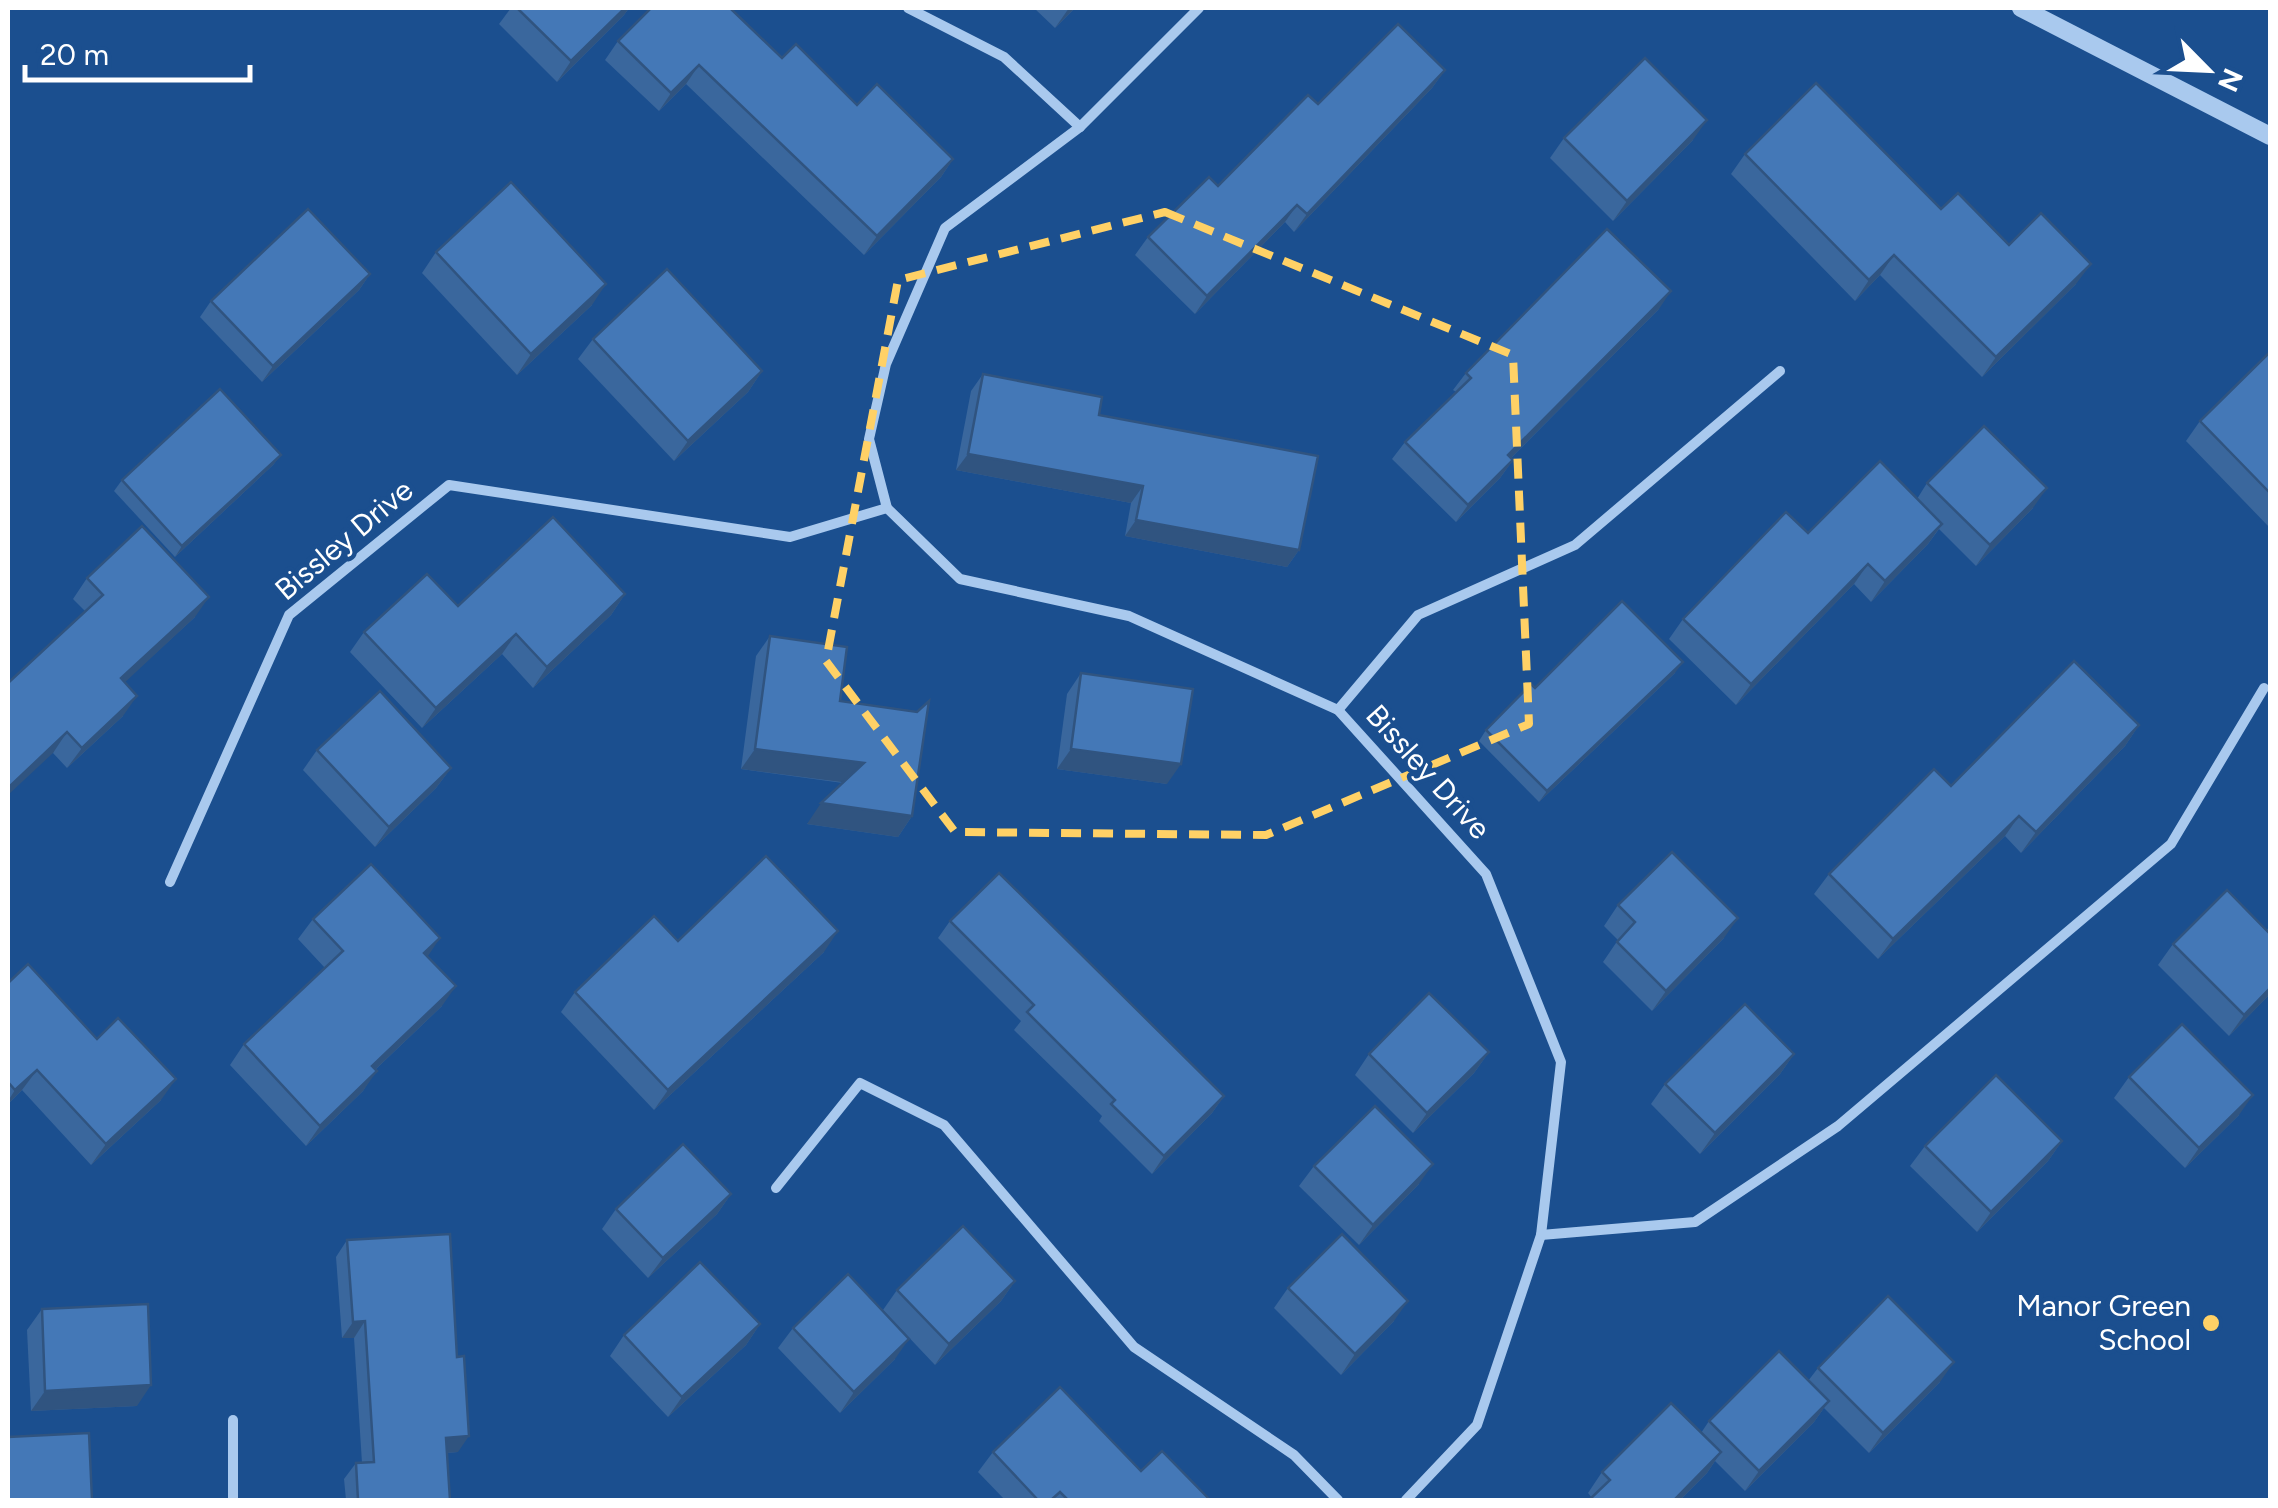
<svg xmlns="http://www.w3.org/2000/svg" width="2278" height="1508" viewBox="0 0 2278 1508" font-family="Figtree,sans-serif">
	<rect width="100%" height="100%" fill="#1b4f8f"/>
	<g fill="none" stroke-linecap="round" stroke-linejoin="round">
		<!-- minor -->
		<g stroke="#a9c9ee" stroke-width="10">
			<path d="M908 8 1004 57 1080 127"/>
			<path d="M1199 8 1080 127 945 228 886 364 869 439 887 508 960 579 1129 616 1338 710 1486 874 1561 1062 1541 1235 1477 1425 1406 1500"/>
			<path d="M1338 710 1418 615 1575 545 1780 371"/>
			<path d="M170 882 289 615 449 485 790 537 887 508"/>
			<path d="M776 1188 860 1083 944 1125 1134 1347 1294 1455 1338 1500"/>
			<path d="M1541 1235 1695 1222 1838 1126 2171 844 2264 688"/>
			<path d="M233 1500V1420"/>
		</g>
		<!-- tertiary -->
		<path stroke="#a9c9ee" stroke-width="18" d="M2021 8 2270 136"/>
	</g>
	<!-- wall -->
	<g fill="#3a679d">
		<path d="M511 8H629L624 15 557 82 499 24Z"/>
		<path d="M1034 8H1075L1055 28Z"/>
		<path d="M618 41 782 58 857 105 953 159 941 177 864 255 686 84 659 111 605 60Z"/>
		<path d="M1445 70 1432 88 1294 232 1285 222 1195 314 1135 255 1148 237 1218 186 1318 104Z"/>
		<path d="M1564 138 1693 140 1613 221 1550 158Z"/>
		<path d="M1745 154 1941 209 2009 245 2076 284 1982 377 1880 275 1855 301 1731 174Z"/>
		<path d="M436 252 592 305 517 375 422 273Z"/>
		<path d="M370 274 359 290 262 382 200 317 211 301Z"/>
		<path d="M1659 309 1511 458 1513 460 1500 478 1456 522 1392 459 1405 442 1456 392 1453 390 1466 373Z"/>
		<path d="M593 339 762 371 748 392 674 461 578 359Z"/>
		<path d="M2270 352V528L2186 441 2200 421Z"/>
		<path d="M983 374 1099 415 1299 550 1287 567 1125 536 1131 503 956 470 971 391Z"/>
		<path d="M281 455 273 465 175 557 114 491 122 480Z"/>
		<path d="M1927 483 2033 508 1976 566 1939 529 1928 544 1871 602 1854 584 1736 705 1669 639 1683 619 1808 533 1917 499Z"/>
		<path d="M87 578 195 617 124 682 123 716 67 768 53 753 85 611 73 599Z"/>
		<path d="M625 594 611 615 533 688 502 654 422 728 350 652 364 632 458 606Z"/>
		<path d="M770 636 840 701 912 816 898 837 807 824 843 783 741 769 756 656Z"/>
		<path d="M1081 673 1167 784 1057 769 1067 694Z"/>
		<path d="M1675 673 1539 802 1479 741 1486 730 1535 688Z"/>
		<path d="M2139 725 2125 746 2021 853 2005 836 1878 959 1814 894 1829 874 1951 786Z"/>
		<path d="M317 750 451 768 436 788 375 847 303 770Z"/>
		<path d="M1618 905 1724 938 1652 1011 1603 962 1618 940 1604 926Z"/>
		<path d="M313 919 428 957 442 1006 376 1069 363 1091 306 1146 230 1065 244 1044 325 968 298 939Z"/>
		<path d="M950 921 1224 1096 1212 1113 1152 1174 1099 1121 1102 1116 1014 1030 1021 1021 938 938Z"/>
		<path d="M2270 925V994L2229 1036 2158 965 2173 944 2267 930Z"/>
		<path d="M678 941 824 952 654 1110 561 1012 575 992Z"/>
		<path d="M8 983 97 1039 161 1100 91 1165 22 1090 8 1104Z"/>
		<path d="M1489 1052 1474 1073 1413 1133 1355 1075 1369 1054Z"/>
		<path d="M1794 1054 1780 1074 1700 1154 1651 1104 1665 1084Z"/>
		<path d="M2129 1077 2239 1115 2185 1168 2114 1098Z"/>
		<path d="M2062 1141 2048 1161 1977 1232 1910 1166 1925 1146Z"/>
		<path d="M1314 1166 1419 1184 1359 1245 1299 1186Z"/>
		<path d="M731 1194 717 1214 648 1278 602 1229 616 1209Z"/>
		<path d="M347 1240 458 1452 447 1453 450 1500H346L344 1479 356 1463H362L354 1338H342L336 1257Z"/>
		<path d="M1015 1281 1001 1301 935 1365 883 1310 897 1290Z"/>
		<path d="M1288 1288 1394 1321 1341 1375 1274 1308Z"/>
		<path d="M42 1309 137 1406 31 1411 27 1330Z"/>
		<path d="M760 1324 746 1345 668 1417 610 1356 624 1335Z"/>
		<path d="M793 1328 895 1359 840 1413 778 1348Z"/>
		<path d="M1818 1368 1940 1382 1869 1453 1824 1408 1814 1422 1745 1491 1715 1461 1707 1473 1680 1500H1589L1592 1498 1588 1493 1602 1472 1701 1433 1709 1421 1808 1381Z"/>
		<path d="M993 1452 1141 1471 1210 1500H1005L978 1472Z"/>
	</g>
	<!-- shaded-wall -->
	<g fill="#305480">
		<path d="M625 8H629L624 15 557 82 571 61Z"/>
		<path d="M1069 8H1075L1055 28Z"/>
		<path d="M699 65 686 84 659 111 671 93Z"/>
		<path d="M1445 70 1432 88 1294 232 1307 214Z"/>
		<path d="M1707 120 1693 140 1613 221 1627 201Z"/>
		<path d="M953 159 941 177 864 255 877 236Z"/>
		<path d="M1297 205 1285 222 1195 314 1207 296Z"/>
		<path d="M1894 255 1880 275 1855 301 1869 280Z"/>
		<path d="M2091 264 2076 284 1982 377 1996 357Z"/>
		<path d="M370 274 359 290 262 382 273 366Z"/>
		<path d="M606 284 592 305 517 375 531 354Z"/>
		<path d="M1671 291 1659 309 1496 473 1508 455Z"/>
		<path d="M762 371 748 392 674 461 688 441Z"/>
		<path d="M968 454 1143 486 1131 503 956 470Z"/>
		<path d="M281 455 273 465 175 557 182 546Z"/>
		<path d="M1513 460 1500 478 1456 522 1468 505Z"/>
		<path d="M2047 488 2033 508 1976 566 1990 545Z"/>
		<path d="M1136 520 1299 550 1287 567 1125 536Z"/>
		<path d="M1942 524 1928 544 1871 602 1885 581Z"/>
		<path d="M1868 564 1854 584 1736 705 1751 684Z"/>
		<path d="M625 594 611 615 533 688 547 667Z"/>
		<path d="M209 597 195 617 107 699 121 678Z"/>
		<path d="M516 634 502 654 422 728 436 708Z"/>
		<path d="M1683 662 1675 673 1539 802 1547 791Z"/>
		<path d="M137 696 123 716 67 768 82 748Z"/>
		<path d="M2139 725 2125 746 2021 853 2036 832Z"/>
		<path d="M67 732 53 753 8 795V788Z"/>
		<path d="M755 749 864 763 849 783 741 769Z"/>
		<path d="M1071 749 1181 764 1167 784 1057 769Z"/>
		<path d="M451 768 436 788 375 847 389 827Z"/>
		<path d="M821 803 912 816 898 837 807 824Z"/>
		<path d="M2019 816 2005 836 1878 959 1893 939Z"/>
		<path d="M1738 918 1724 938 1652 1011 1666 991Z"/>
		<path d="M838 931 824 952 654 1110 668 1090Z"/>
		<path d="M440 938 426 959 424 953Z"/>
		<path d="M456 986 442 1006 358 1086 372 1066Z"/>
		<path d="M2270 988V994L2229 1036 2244 1015Z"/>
		<path d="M1489 1052 1474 1073 1413 1133 1427 1113Z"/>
		<path d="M1794 1054 1780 1074 1700 1154 1715 1133Z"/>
		<path d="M37 1070 22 1090 8 1104V1101L15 1090Z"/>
		<path d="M377 1071 363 1091 306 1146 320 1126Z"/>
		<path d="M176 1079 161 1100 91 1165 106 1144Z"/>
		<path d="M2253 1095 2239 1115 2185 1168 2199 1148Z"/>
		<path d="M1224 1096 1212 1113 1152 1174 1164 1156Z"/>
		<path d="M2062 1141 2048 1161 1977 1232 1991 1212Z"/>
		<path d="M1433 1164 1419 1184 1359 1245 1373 1225Z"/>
		<path d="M731 1194 717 1214 648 1278 663 1258Z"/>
		<path d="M1015 1281 1001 1301 935 1365 949 1344Z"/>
		<path d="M1408 1301 1394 1321 1341 1375 1355 1354Z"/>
		<path d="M365 1321 354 1338H342L353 1322Z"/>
		<path d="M760 1324 746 1345 668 1417 682 1397Z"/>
		<path d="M909 1339 895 1359 840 1413 854 1392Z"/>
		<path d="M1954 1362 1940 1382 1869 1453 1883 1433Z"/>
		<path d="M151 1385 137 1406 31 1411 45 1391Z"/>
		<path d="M1829 1401 1814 1422 1745 1491 1759 1471Z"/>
		<path d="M469 1436 458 1452 434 1454 446 1438Z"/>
		<path d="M1721 1452 1707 1473 1680 1500H1674Z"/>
	</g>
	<!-- building -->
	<g fill="#4478b7" stroke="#305480" stroke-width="2.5">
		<path d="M517 8H625L571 61Z"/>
		<path d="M651 8H730L782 58 796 44 857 105 877 84 953 159 877 236 699 65 671 93 618 41Z"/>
		<path d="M1398 24 1445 70 1307 214 1297 205 1207 296 1148 237 1209 177 1218 186 1308 95 1318 104Z"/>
		<path d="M1645 58 1707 120 1627 201 1564 138Z"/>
		<path d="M1816 83 1941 209 1958 193 2009 245 2041 213 2091 264 1996 357 1894 255 1869 280 1745 154Z"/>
		<path d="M511 182 606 284 531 354 436 252Z"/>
		<path d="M308 209 370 274 273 366 211 301Z"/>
		<path d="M1607 229 1671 291 1508 455 1513 460 1468 505 1405 442 1471 378 1466 373Z"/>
		<path d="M667 269 762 371 688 441 593 339Z"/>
		<path d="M2270 352V493L2200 421Z"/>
		<path d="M983 374 1102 397 1099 415 1318 456 1299 550 1136 520 1143 486 968 454Z"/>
		<path d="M220 389 281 455 182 546 122 480Z"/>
		<path d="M1984 426 2047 488 1990 545 1927 483Z"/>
		<path d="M1880 461 1942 524 1885 581 1868 564 1751 684 1683 619 1786 512 1808 533Z"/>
		<path d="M553 517 625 594 547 667 516 634 436 708 364 632 427 574 458 606Z"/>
		<path d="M142 526 209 597 121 678 137 696 82 748 67 732 8 788V683L103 595 87 578Z"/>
		<path d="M1622 601 1683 662 1547 791 1486 730 1531 684 1535 688Z"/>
		<path d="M770 636 847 647 840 701 917 712 929 701 912 816 821 803 864 763 755 749Z"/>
		<path d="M2074 661 2139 725 2036 832 2019 816 1893 939 1829 874 1934 769 1951 786Z"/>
		<path d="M1081 673 1193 689 1181 764 1071 749Z"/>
		<path d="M380 691 451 768 389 827 317 750Z"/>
		<path d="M1672 852 1738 918 1666 991 1617 942 1635 922 1618 905Z"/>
		<path d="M766 856 838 931 668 1090 575 992 654 916 678 941Z"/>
		<path d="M371 864 440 938 424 953 456 986 372 1066 377 1071 320 1126 244 1044 343 951 313 919Z"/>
		<path d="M999 873 1224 1096 1164 1156 1111 1104 1115 1100 1027 1012 1034 1005 950 921Z"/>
		<path d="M2227 890 2270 934V988L2244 1015 2173 944Z"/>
		<path d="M28 964 97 1039 118 1018 176 1079 106 1144 37 1070 15 1090 8 1082V983Z"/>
		<path d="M1429 993 1489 1052 1427 1113 1369 1054Z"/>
		<path d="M1745 1004 1794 1054 1715 1133 1665 1084Z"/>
		<path d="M2182 1024 2253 1095 2199 1148 2129 1077Z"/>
		<path d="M1996 1075 2062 1141 1991 1212 1925 1146Z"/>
		<path d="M1375 1106 1433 1164 1373 1225 1314 1166Z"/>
		<path d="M683 1144 731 1194 663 1258 616 1209Z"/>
		<path d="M963 1226 1015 1281 949 1344 897 1290Z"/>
		<path d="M450 1234 457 1357 464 1356 469 1436 446 1438 450 1500H358L356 1463 374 1462 365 1321 353 1322 347 1240Z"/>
		<path d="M1342 1234 1408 1301 1355 1354 1288 1288Z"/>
		<path d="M700 1262 760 1324 682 1397 624 1335Z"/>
		<path d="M848 1274 909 1339 854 1392 793 1328Z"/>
		<path d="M1888 1296 1954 1362 1883 1433 1818 1368Z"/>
		<path d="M148 1304 151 1385 45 1391 42 1309Z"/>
		<path d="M1779 1351 1829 1401 1759 1471 1709 1421Z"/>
		<path d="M1060 1387 1141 1471 1162 1451 1210 1500H1068L1060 1492 1051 1500H1038L993 1452Z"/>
		<path d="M1671 1403 1721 1452 1674 1500H1589L1610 1480 1602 1472Z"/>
		<path d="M89 1433 92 1500H8V1437Z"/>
	</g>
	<!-- marked area -->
	<path fill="none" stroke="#ffd166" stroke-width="8" stroke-dasharray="20 12" stroke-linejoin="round" d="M1165 212 1513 355 1529 724 1266 835 955 832 826 661 898 280Z"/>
	<!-- markers -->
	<circle fill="#ffd166" stroke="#1b4f8f" stroke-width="4" cx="2211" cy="1323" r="10"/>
	<g text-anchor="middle" stroke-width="9" stroke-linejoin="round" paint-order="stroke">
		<!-- street labels -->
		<g font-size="30" fill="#fff" stroke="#1b4f8f">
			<text transform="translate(344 540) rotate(-40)" y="10">Bissley Drive</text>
			<text transform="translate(1428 772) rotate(48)" y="10">Bissley Drive</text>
		</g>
		<!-- poi labels -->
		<g font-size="30" fill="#fff" stroke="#1b4f8f" text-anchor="end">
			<text x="2191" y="1316">Manor Green<tspan x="2191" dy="34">School</tspan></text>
		</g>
	</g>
	<!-- border -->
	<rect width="2278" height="1508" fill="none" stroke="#ffffff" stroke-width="20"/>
	<!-- north arrow -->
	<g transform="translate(2208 70) rotate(114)" stroke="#1b4f8f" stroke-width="8" paint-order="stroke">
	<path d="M0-8L18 38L0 25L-18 38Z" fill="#ffffff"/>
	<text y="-15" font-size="28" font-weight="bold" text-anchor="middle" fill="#ffffff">N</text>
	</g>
	<!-- scale -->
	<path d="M25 65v15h225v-15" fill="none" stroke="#ffffff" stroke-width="5"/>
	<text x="40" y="65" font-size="30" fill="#ffffff" stroke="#1b4f8f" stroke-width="8" paint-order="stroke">20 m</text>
</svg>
